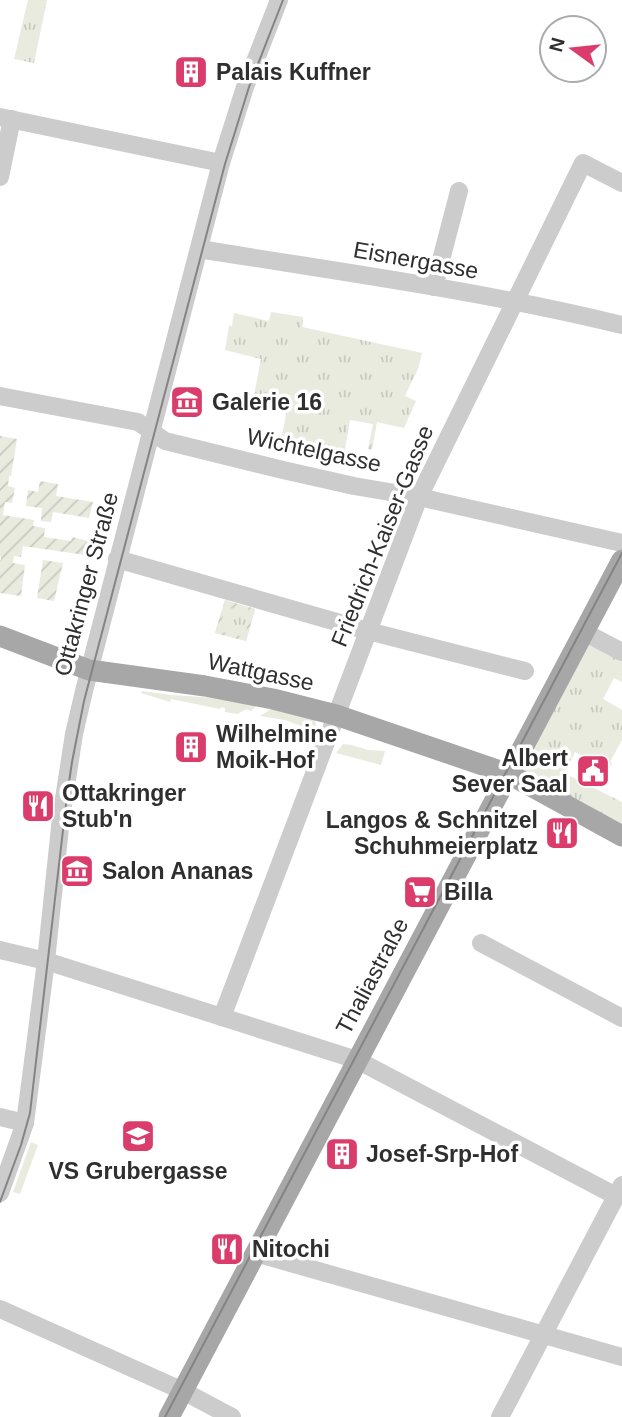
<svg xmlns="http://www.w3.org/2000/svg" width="622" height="1417" viewBox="0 0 622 1417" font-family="Helvetica,sans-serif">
	<defs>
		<pattern id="park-tufts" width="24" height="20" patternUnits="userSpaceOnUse" patternTransform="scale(1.75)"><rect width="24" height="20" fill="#e8ebde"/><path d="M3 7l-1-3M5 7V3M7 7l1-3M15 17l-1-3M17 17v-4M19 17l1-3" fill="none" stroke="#c7cabf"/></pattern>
		<pattern id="garden-furrows" width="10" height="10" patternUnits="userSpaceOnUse" patternTransform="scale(1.75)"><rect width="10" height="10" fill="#e8ebde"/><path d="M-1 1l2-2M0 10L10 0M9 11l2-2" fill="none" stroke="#c7cabf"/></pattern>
	</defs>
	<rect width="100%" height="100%" fill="#fff"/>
	<!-- grass -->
	<g fill="#e8ebde">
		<path d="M142 691 171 695 217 698 257 705 251 711 247 709 237 714 225 712V708L221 707 220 709 171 699 170 702 141 693Z"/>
		<path d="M271 709 315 718 316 725 315 727 301 726 285 720 260 716Z"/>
		<path d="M343 744 352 745 368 750 385 751 381 765 336 753Z"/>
		<path d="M31 1142 38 1145 20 1194 13 1192Z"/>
	</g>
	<!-- park -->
	<g fill="url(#park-tufts)">
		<path d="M28 0H47L34 63 14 59Z"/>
		<path d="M271 312 303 317 302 327 422 353 418 369 405 396 416 401 404 428 377 422 372 450 368 449 373 424 350 420 344 455 281 441 288 403 254 395 261 359 225 350 229 326H232L234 313 269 321Z"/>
		<path d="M225 600 255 609 246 641 215 633Z"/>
		<path d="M584 632 622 652V682L614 678 603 699 622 710V740L610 762 612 763 609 769 575 752 564 773 622 802V836L509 774Z"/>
	</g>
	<!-- garden -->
	<g fill="url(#garden-furrows)">
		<path d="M0 436 17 439 11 476H9L8 486 15 488 12 503 5 502 3 515 34 520 33 526 45 528 44 537 71 541 72 537 88 541 85 555 23 546 21 557 14 556 13 563 25 565 21 596 0 593V561L1 559 0 554Z"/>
		<path d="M40 481 58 484 56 496 93 502 89 518 53 512 51 522 41 521 42 508 26 506 28 490 38 492Z"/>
		<path d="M43 560 63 563 54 601 37 598Z"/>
		<path d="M225 600 244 606 243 611 225 607 219 631 244 637 252 612 248 610 249 607 255 609 246 641 215 633Z"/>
	</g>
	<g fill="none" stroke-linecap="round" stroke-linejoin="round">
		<!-- minor -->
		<g stroke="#ccc" stroke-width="18">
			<path d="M0 117 221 163"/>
			<path d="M0 177 12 119"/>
			<path d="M199 249C341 272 483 291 622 325"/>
			<path d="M434 287 459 191"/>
			<path d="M0 396 138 422 165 441 283 470 354 486 419 497 622 543"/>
			<path d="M117 559 368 631 525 671"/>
			<path d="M584 632 622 652"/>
			<path d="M481 943 622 1018"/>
			<path d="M0 950 46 961 357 1060 616 1196"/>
			<path d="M222 1017 419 497 583 163 622 183"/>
			<path d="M0 1117 25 1123"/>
			<path d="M0 1193 25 1123 46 961 61 818 74 734 84 691 221 163 245 87 279 0"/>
			<path d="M255 1253 622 1357"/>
			<path d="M0 1309 183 1391 232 1417"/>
			<path d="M500 1417 622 1185"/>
		</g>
		<!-- major -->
		<g stroke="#a7a7a7" stroke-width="21">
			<path d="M0 636 89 670 205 686 273 699 336 715 509 774 622 836"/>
			<path d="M169 1417 622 560"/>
		</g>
		<!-- tram -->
		<g stroke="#848484" stroke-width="2">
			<path d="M0 1202 21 1145 30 1113 67 796 72 762 84 701 225 164 249 87 283 0"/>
			<path d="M165 1417 622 553"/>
		</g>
	</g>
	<!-- icons -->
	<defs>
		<g id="building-square" transform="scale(1.75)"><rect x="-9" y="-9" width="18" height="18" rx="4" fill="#da3d6c" stroke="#fff"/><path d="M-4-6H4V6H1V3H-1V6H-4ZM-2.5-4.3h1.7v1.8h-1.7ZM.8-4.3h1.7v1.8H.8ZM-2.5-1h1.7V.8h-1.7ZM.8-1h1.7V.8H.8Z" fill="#fff"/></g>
		<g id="museum-square" transform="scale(1.75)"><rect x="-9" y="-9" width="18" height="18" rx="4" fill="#da3d6c" stroke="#fff"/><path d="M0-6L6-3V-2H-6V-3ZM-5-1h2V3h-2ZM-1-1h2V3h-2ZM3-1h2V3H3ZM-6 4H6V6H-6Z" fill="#fff"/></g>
		<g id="civic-square" transform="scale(1.75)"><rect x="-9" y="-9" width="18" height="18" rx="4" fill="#da3d6c" stroke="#fff"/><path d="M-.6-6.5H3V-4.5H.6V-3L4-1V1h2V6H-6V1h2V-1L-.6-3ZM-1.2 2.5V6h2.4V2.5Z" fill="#fff"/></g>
		<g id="restaurant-square" transform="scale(1.75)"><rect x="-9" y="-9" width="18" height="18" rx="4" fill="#da3d6c" stroke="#fff"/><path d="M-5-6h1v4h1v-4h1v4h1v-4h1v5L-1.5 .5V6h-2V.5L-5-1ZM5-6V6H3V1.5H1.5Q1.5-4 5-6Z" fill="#fff"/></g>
		<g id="supermarket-square" transform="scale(1.75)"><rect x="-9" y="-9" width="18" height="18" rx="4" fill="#da3d6c" stroke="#fff"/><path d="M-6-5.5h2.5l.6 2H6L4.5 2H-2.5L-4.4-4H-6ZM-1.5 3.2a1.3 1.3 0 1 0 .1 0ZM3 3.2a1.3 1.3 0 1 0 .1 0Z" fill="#fff"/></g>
		<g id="school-square" transform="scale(1.75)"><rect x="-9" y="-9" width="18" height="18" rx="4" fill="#da3d6c" stroke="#fff"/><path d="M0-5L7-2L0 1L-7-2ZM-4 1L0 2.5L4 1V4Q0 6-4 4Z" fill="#fff"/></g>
	</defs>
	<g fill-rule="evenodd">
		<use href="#building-square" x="191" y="72"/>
		<use href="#museum-square" x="187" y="402"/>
		<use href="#building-square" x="191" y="747"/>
		<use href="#civic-square" x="593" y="771"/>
		<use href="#restaurant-square" x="38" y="806"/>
		<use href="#restaurant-square" x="562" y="833"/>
		<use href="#museum-square" x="77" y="871"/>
		<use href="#supermarket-square" x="420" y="892"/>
		<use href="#school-square" x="138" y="1136"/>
		<use href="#building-square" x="342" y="1154"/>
		<use href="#restaurant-square" x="227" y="1249"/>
	</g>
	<g text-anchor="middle" stroke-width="7" stroke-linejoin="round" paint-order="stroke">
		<!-- poi labels -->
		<g font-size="23" font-weight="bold" fill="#2f2f2f" stroke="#fff" text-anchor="start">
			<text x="216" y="80">Palais Kuffner</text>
			<text x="212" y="410">Galerie 16</text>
			<text x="216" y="742">Wilhelmine<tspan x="216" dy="26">Moik-Hof</tspan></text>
			<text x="568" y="766" text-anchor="end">Albert<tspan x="568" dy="26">Sever Saal</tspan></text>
			<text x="62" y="801">Ottakringer<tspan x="62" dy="26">Stub'n</tspan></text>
			<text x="538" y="828" text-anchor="end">Langos &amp; Schnitzel<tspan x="538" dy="26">Schuhmeierplatz</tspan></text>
			<text x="102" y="879">Salon Ananas</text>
			<text x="444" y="900">Billa</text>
			<text x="366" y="1162">Josef-Srp-Hof</text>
			<text x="138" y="1179" text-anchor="middle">VS Grubergasse</text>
			<text x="252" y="1257">Nitochi</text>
		</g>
		<!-- street labels -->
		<g font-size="23" fill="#2f2f2f" stroke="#fff">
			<text transform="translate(416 260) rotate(10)" y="8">Eisnergasse</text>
			<text transform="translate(314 450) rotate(12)" y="8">Wichtelgasse</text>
			<text transform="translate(382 536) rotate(-68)" y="8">Friedrich-Kaiser-Gasse</text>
			<text transform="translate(86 584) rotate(-75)" y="8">Ottakringer Straße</text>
			<text transform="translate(261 672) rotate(12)" y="8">Wattgasse</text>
			<text transform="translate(372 976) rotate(-62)" y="8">Thaliastraße</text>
		</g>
	</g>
	<!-- north arrow -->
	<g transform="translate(573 49) rotate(285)"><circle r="33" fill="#ffffff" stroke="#acacac" stroke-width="2"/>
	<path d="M0-5L12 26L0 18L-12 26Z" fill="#da3d6c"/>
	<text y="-10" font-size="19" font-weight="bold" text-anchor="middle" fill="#2f2f2f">N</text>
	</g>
</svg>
